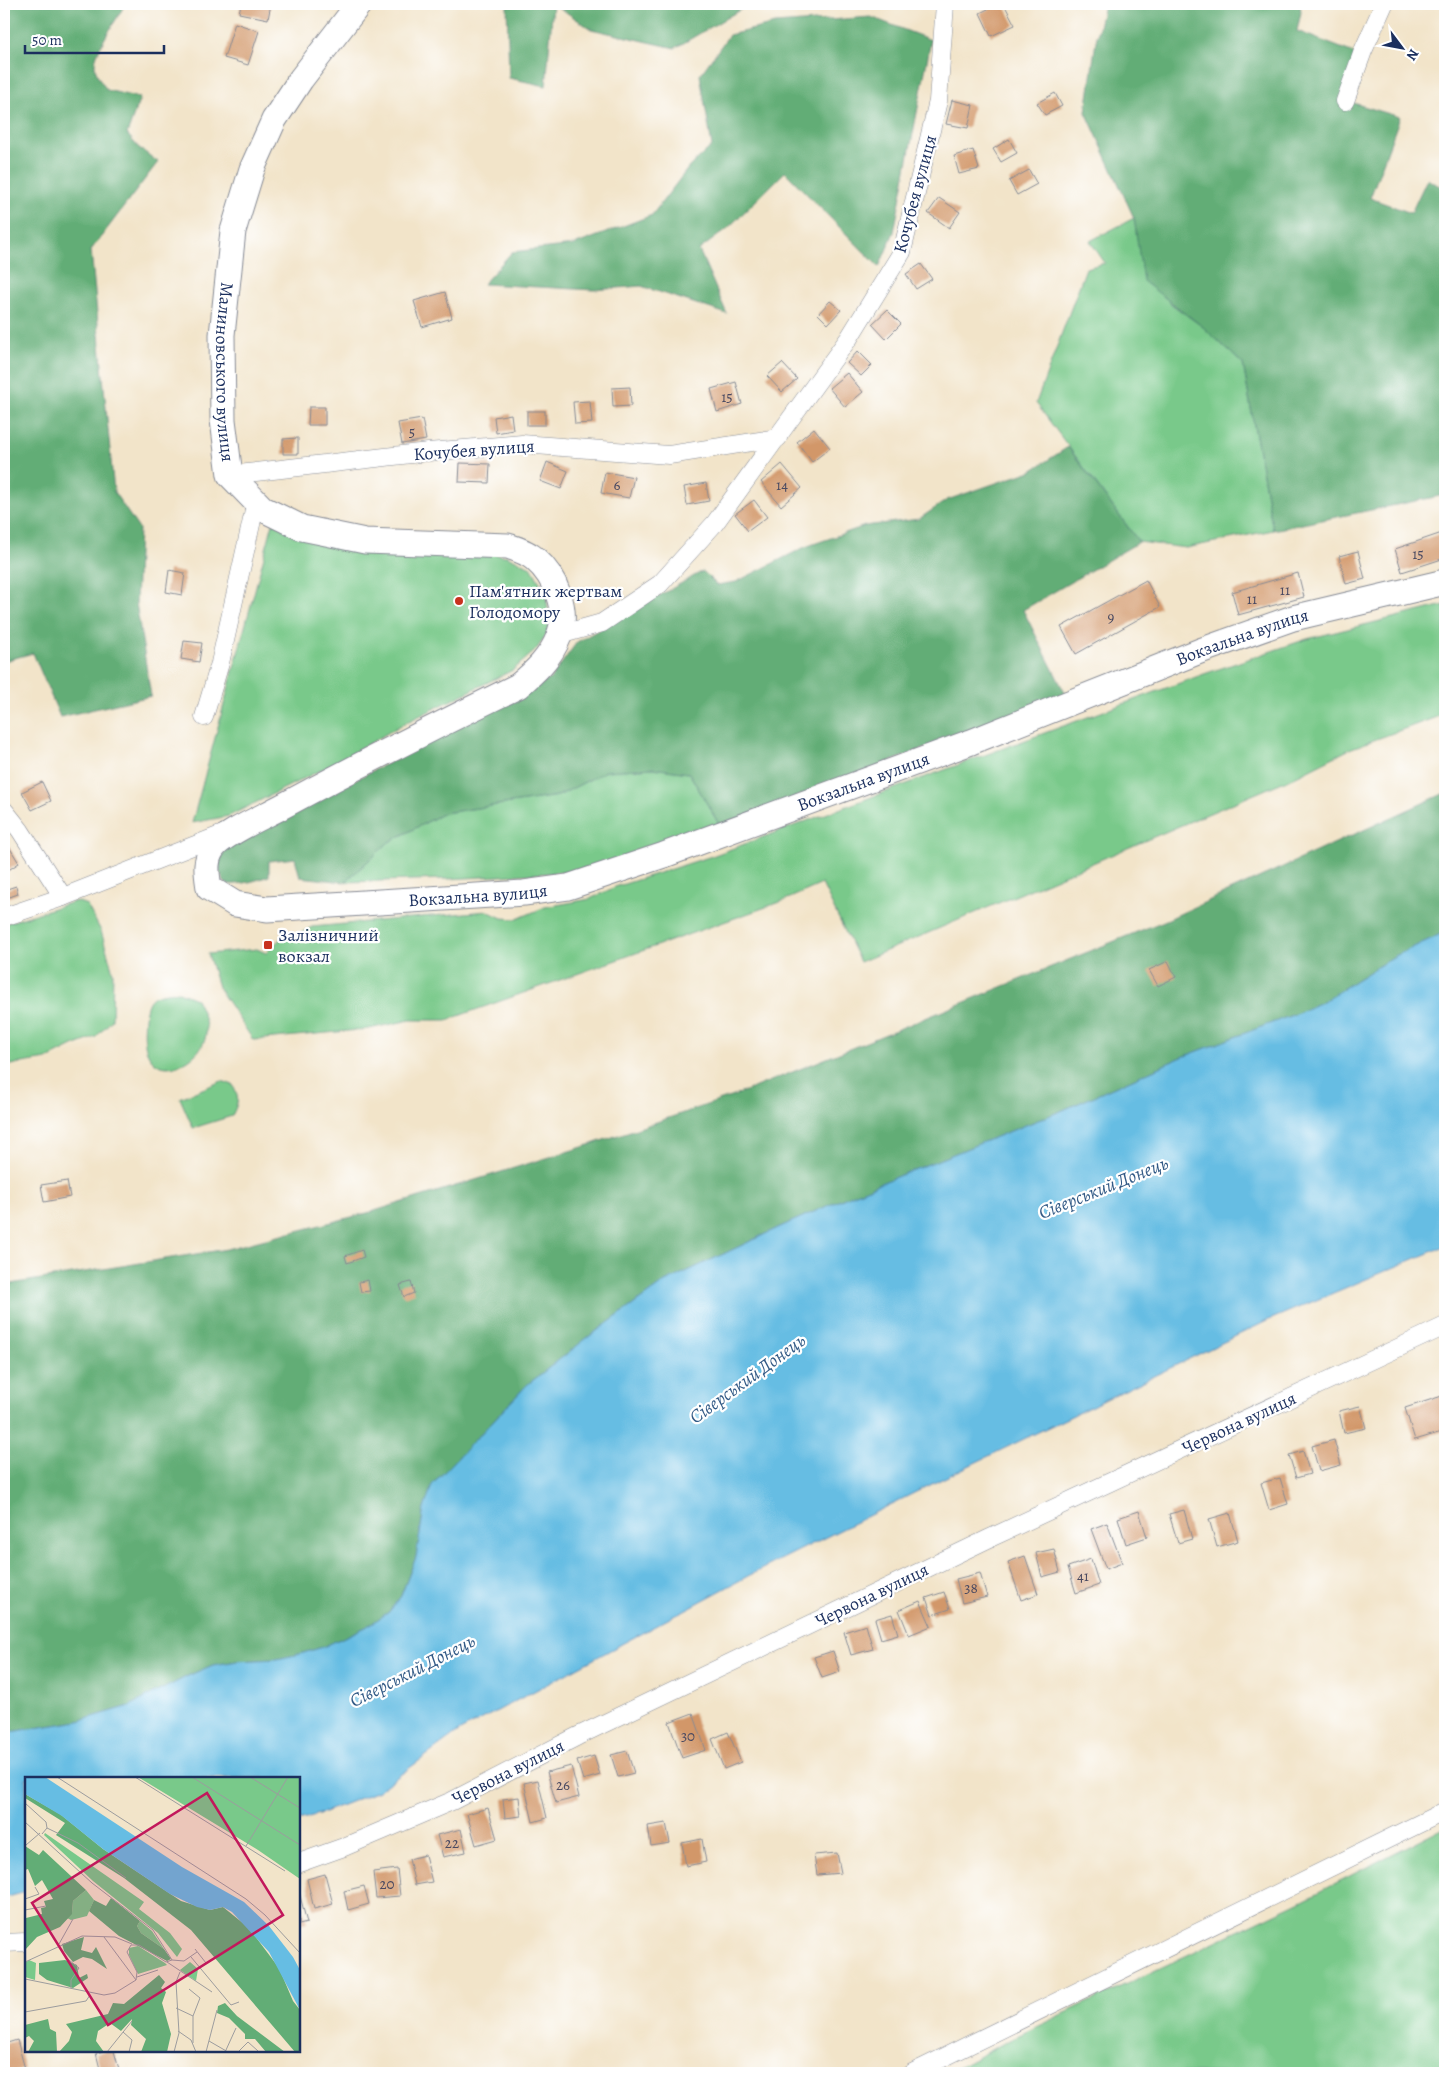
<svg xmlns="http://www.w3.org/2000/svg" width="1449" height="2077" viewBox="0 0 1449 2077" font-family="Alegreya,serif">
	<rect width="100%" height="100%" fill="#fff"/>
	<filter id="ink" filterUnits="userSpaceOnUse"><feTurbulence type="fractalNoise" baseFrequency=".02" numOctaves="2"/><feDisplacementMap in="SourceGraphic" scale="10" xChannelSelector="R" yChannelSelector="G"/><feConvolveMatrix kernelMatrix="1 2 1 2 8 2 1 2 1" color-interpolation-filters="sRGB"/></filter>
	<filter id="wash" filterUnits="userSpaceOnUse"><feTurbulence type="fractalNoise" baseFrequency=".0096" numOctaves="4" result="noise"/><feDisplacementMap in="SourceGraphic" scale="20" xChannelSelector="R" yChannelSelector="G"/><feGaussianBlur stdDeviation="1.12" result="paint"/><feColorMatrix in="noise" values="0 0 0 0 0 0 0 0 0 0 0 0 0 0 0 0 0 1.4 0 .05"/><feComposite in="paint" operator="in"/></filter>
	<g filter="url(#wash)">
		<rect width="100%" height="100%" fill="#f2e4c9"/>
		<!-- green -->
		<g fill="#79c98a" stroke="#4a7c74">
			<path d="M1134 218 1170 303 1203 327 1243 364 1273 530 1186 548 1139 542 1036 403 1086 268 1105 263 1090 241Z"/>
			<path d="M273 523 507 556 531 567 546 593 550 629 536 650 513 670 403 724 343 759 229 816 192 823Z"/>
			<path d="M1445 605V714L1352 748 1292 778 860 962 822 884 783 901 447 1020H410L369 1029 253 1040 218 987 208 954 257 949 266 953 283 936H295L312 927 487 911 502 918 517 919 545 907 590 899 615 887 712 856 1204 674 1307 639Z"/>
			<path d="M653 768 689 773 720 826 619 861 568 872 448 879 345 882 389 842 444 813 558 796 606 771Z"/>
			<path d="M76 901 87 905 101 931 113 972 112 1020 96 1037 73 1046 47 1059 4 1066V924Z"/>
			<path d="M179 992 196 999C202 1011 209 1025 205 1039 199 1060 163 1080 149 1056 143 1046 144 1029 145 1018 147 993 157 994 179 992Z"/>
			<path d="M222 1081 233 1085C240 1098 238 1103 232 1116L193 1128 180 1098Z"/>
			<path d="M1445 1827V2073H948L1017 2036 1299 1902Z"/>
		</g>
		<!-- forest -->
		<g fill="#62ad76" stroke="#3e6e6a">
			<path d="M7 4H125C118 18 94 51 95 65 95 74 102 83 107 90L140 98 127 134 138 147 158 162 91 250 114 492 139 529 136 603 151 696 60 717 33 653 4 661V31Z"/>
			<path d="M507 4H553L546 86 509 78Z"/>
			<path d="M554 4H750L675 48 591 29Z"/>
			<path d="M1104 4H1300L1301 12 1297 31 1354 53 1353 103 1400 117 1370 198 1411 213 1427 179 1445 189V495L1273 530 1243 364 1203 327 1143 281 1134 218 1086 112 1096 41Z"/>
			<path d="M871 17 931 40 894 232 879 267 785 172 727 229 699 250 727 314 641 286 594 290 483 284 512 252 574 245 652 215 689 167 712 146 700 75 729 35 775 24Z"/>
			<path d="M1068 447 1139 542 1023 610 1066 695 720 826 689 773 653 768 606 771 558 796 444 813 389 842 345 882 300 877 295 858 269 861V876C254 881 242 885 226 884 214 868 219 856 232 842L530 691 551 678 577 642 703 571 717 585 736 582 805 547 865 526 919 519 947 500 1031 471Z"/>
			<path d="M1445 793V932L1393 957 1325 1000 1298 1013 1180 1058 1061 1111 861 1191 780 1227 665 1282 587 1338 527 1385 432 1485 424 1509 416 1557 401 1596 389 1612 366 1627 323 1647 300 1654 277 1659 238 1661 213 1665 190 1675 130 1706 79 1721 4 1733V1285L227 1249 371 1212 589 1145 736 1095 1164 921Z"/>
		</g>
		<!-- water -->
		<path fill="#66bde3" stroke="#4076a0" d="M1445 932V1246L1269 1320 958 1471 748 1576 460 1731 378 1791 322 1813 299 1820V1778H26V1892L4 1898V1733L79 1721 130 1706 190 1675 213 1665 238 1661 277 1659 300 1654 323 1647 366 1627 389 1612 401 1596 416 1557 424 1509 432 1485 527 1385 587 1338 665 1282 780 1227 861 1191 1061 1111 1180 1058 1298 1013 1325 1000 1393 957Z"/>
		<g id="blocks">
			<!-- building -->
			<g fill="#d29769">
				<path d="M241 4H271L268 19 239 13Z"/>
				<path d="M998 4H1004L1015 25 991 36 980 13Z"/>
				<path d="M235 23 259 31 248 65 224 58Z"/>
				<path d="M1055 93 1062 106 1045 115 1037 103Z"/>
				<path d="M952 100 973 105 968 128 946 124Z"/>
				<path d="M1009 139 1017 153 1001 162 993 149Z"/>
				<path d="M973 150 979 169 959 174 954 156Z"/>
				<path d="M1029 170 1037 184 1017 195 1009 181Z"/>
				<path d="M939 198 960 212 949 228 928 213Z"/>
				<path d="M921 264 932 279 916 289 906 274Z"/>
				<path d="M445 292 452 318 422 327 414 301Z"/>
				<path d="M830 301 841 310 828 324 818 314Z"/>
				<path d="M887 310 901 324 886 339 872 324Z"/>
				<path d="M858 351 872 365 861 376 847 363Z"/>
				<path d="M782 363 797 379 782 392 767 376Z"/>
				<path d="M847 373 863 392 845 407 829 388Z"/>
				<path d="M736 382 742 404 717 412 711 389Z"/>
				<path d="M630 387 631 406 613 407 612 388Z"/>
				<path d="M590 401 592 423 575 424 573 402Z"/>
				<path d="M309 407H325V425H308Z"/>
				<rect x="527" y="411" width="18" height="14"/>
				<path d="M511 414 513 430 496 433 494 417Z"/>
				<path d="M422 419 426 440 402 444 398 423Z"/>
				<path d="M814 428 830 448 812 462 797 442Z"/>
				<path d="M298 438V454H283V439Z"/>
				<path d="M547 462 568 471 561 489 540 481Z"/>
				<path d="M460 463 490 464 489 483 459 482Z"/>
				<path d="M782 464 802 488 781 506 761 482Z"/>
				<path d="M605 472 634 477 629 498 601 493Z"/>
				<path d="M706 483 709 501 687 505 684 487Z"/>
				<path d="M754 500 767 517 748 531 735 514Z"/>
				<path d="M1445 532V558L1402 572 1395 549Z"/>
				<path d="M1358 551 1365 579 1346 584 1339 556Z"/>
				<path d="M169 570 185 573 182 595 166 592Z"/>
				<path d="M1298 573 1304 597 1238 615 1232 592Z"/>
				<path d="M1146 580 1160 607 1076 654 1061 627Z"/>
				<path d="M184 641 202 643 199 662 181 659Z"/>
				<path d="M42 782 51 801 32 810 22 792Z"/>
				<path d="M8 845 19 863 4 873V848Z"/>
				<path d="M16 886 18 894 4 899V890Z"/>
				<path d="M1168 961 1176 977 1158 986 1149 970Z"/>
				<path d="M67 1181 70 1197 44 1202 41 1185Z"/>
				<path d="M362 1250 364 1257 347 1263 345 1256Z"/>
				<path d="M368 1280 370 1291 361 1292 359 1282Z"/>
				<path d="M411 1282 414 1293 404 1297 400 1285Z"/>
				<path d="M1442 1396 1445 1405V1431L1415 1440 1405 1408Z"/>
				<path d="M1360 1406 1366 1428 1344 1433 1339 1411Z"/>
				<path d="M1334 1440 1341 1465 1319 1471 1312 1446Z"/>
				<path d="M1303 1451 1310 1474 1296 1478 1289 1455Z"/>
				<path d="M1280 1478 1288 1504 1269 1510 1261 1483Z"/>
				<path d="M1184 1510 1192 1539 1178 1543 1169 1514Z"/>
				<path d="M1139 1511 1147 1537 1126 1544 1118 1518Z"/>
				<path d="M1230 1513 1238 1541 1217 1547 1209 1519Z"/>
				<path d="M1107 1523 1122 1563 1106 1569 1091 1529Z"/>
				<path d="M1054 1549 1060 1572 1042 1577 1036 1553Z"/>
				<path d="M1025 1556 1038 1594 1021 1600 1008 1562Z"/>
				<path d="M1091 1559 1099 1585 1076 1593 1068 1567Z"/>
				<path d="M980 1573 987 1597 962 1603 956 1579Z"/>
				<path d="M944 1592 950 1609 932 1615 926 1598Z"/>
				<path d="M920 1601 931 1626 909 1635 899 1610Z"/>
				<path d="M892 1614 898 1634 881 1639 875 1619Z"/>
				<path d="M866 1625 873 1649 851 1655 844 1632Z"/>
				<path d="M833 1651 840 1672 822 1678 814 1657Z"/>
				<path d="M693 1713 706 1750 682 1758 669 1722Z"/>
				<path d="M728 1732 741 1762 724 1769 712 1739Z"/>
				<path d="M627 1751 634 1773 618 1777 611 1755Z"/>
				<path d="M594 1756 600 1775 583 1780 577 1761Z"/>
				<path d="M571 1766 579 1797 556 1803 547 1772Z"/>
				<path d="M538 1780 547 1818 533 1822 524 1783Z"/>
				<path d="M519 1797 521 1816 505 1818 503 1799Z"/>
				<path d="M488 1808 497 1839 476 1845 467 1814Z"/>
				<path d="M666 1823 670 1843 651 1846 648 1826Z"/>
				<path d="M461 1829 466 1852 443 1857 437 1835Z"/>
				<path d="M702 1839 706 1862 686 1866 682 1843Z"/>
				<path d="M837 1853 841 1873 817 1875 814 1855Z"/>
				<path d="M425 1855 432 1882 415 1885 409 1859Z"/>
				<path d="M397 1869 400 1896 376 1898 373 1872Z"/>
				<path d="M325 1874 333 1904 314 1909 307 1879Z"/>
				<path d="M364 1886 369 1904 348 1910 344 1891Z"/>
				<path d="M299 1892 307 1923 299 1925Z"/>
				<path d="M17 2040 25 2069 5 2073 4 2044Z"/>
				<path d="M105 2051H114L120 2073H101L96 2053Z"/>
			</g>
		</g>
	</g>
	<g filter="url(#ink)">
		<use href="#blocks" fill-opacity="0" stroke="#868a94" stroke-width="1"/>
		<g fill="none" stroke-linecap="round" stroke-linejoin="round">
			<!-- minor casing -->
			<g stroke="#868a94" stroke-width="19">
				<g id="minor">
					<path d="M1345 101 1363 51 1384 4"/>
					<path d="M230 475 428 452 522 444 669 455 778 438"/>
					<path d="M559 635 602 623 660 584 715 523 849 338 902 252 938 101 945 4"/>
					<path d="M204 717 220 663 256 502"/>
					<path d="M4 810 20 830 63 897"/>
					<path d="M4 917 63 897 223 834"/>
					<path d="M299 1863 344 1847 452 1801 578 1736 988 1539 1445 1326"/>
					<path d="M4 1943 26 1942"/>
					<path d="M912 2073 1445 1811"/>
				</g>
			</g>
			<!-- secondary casing -->
			<g stroke="#868a94" stroke-width="27">
				<g id="secondary">
					<path id="s1" d="M359 4 301 79 274 120 252 169 233 231 222 335 223 420 230 475 263 509 302 528 365 541 508 546C517 549 527 552 535 559 555 576 569 610 559 636 551 657 535 672 518 686 438 725 359 765 281 807 265 816 223 834 213 848 204 861 207 874 209 888L235 904 267 909 524 893 568 887 664 855 971 742 1200 651 1293 618 1445 582"/>
				</g>
			</g>
			<!-- minor -->
			<use href="#minor" stroke="#fff" stroke-width="18"/>
			<!-- secondary -->
			<use href="#secondary" stroke="#fff" stroke-width="25"/>
		</g>
	</g>
	<!-- markers -->
	<g fill="#c8321e" stroke="#fff" stroke-width="2">
		<circle cx="459" cy="601" r="5"/>
		<rect x="263" y="940" width="10" height="10" rx="2.5"/>
	</g>
	<g text-anchor="middle" stroke-width="4.5" stroke-linejoin="round" paint-order="stroke">
		<!-- number labels -->
		<g font-size="15" fill="#494961">
			<text x="727" y="402">15</text>
			<text x="412" y="437">5</text>
			<text x="617" y="490">6</text>
			<text x="782" y="490">14</text>
			<text x="1418" y="559">15</text>
			<text x="1285" y="595">11</text>
			<text x="1252" y="604">11</text>
			<text x="1111" y="622">9</text>
			<text x="1083" y="1581">41</text>
			<text x="971" y="1593">38</text>
			<text x="688" y="1741">30</text>
			<text x="563" y="1790">26</text>
			<text x="452" y="1848">22</text>
			<text x="387" y="1889">20</text>
		</g>
		<!-- street labels -->
		<g font-size="18" fill="#1b2f5e" stroke="#fff">
			<text transform="translate(915 194) rotate(-75)" y="6">Кочубея вулиця</text>
			<text dy="6" stroke="none"><textPath href="#s1" startOffset="404">Малиновського вулиця</textPath></text>
			<text transform="translate(474 450) rotate(-4)" y="6">Кочубея вулиця</text>
			<text dy="6" stroke="none"><textPath href="#s1" startOffset="2458">Вокзальна вулиця</textPath></text>
			<text dy="6" stroke="none"><textPath href="#s1" startOffset="2052">Вокзальна вулиця</textPath></text>
			<text dy="6" stroke="none"><textPath href="#s1" startOffset="1648">Вокзальна вулиця</textPath></text>
			<text transform="translate(1239 1423) rotate(-25)" y="6">Червона вулиця</text>
			<text transform="translate(872 1595) rotate(-26)" y="6">Червона вулиця</text>
			<text transform="translate(508 1772) rotate(-27)" y="6">Червона вулиця</text>
		</g>
		<!-- poi labels -->
		<g font-size="18" fill="#1b2f5e" stroke="#fff" text-anchor="start">
			<text x="469" y="597">Пам'ятник жертвам<tspan x="469" dy="21">Голодомору</tspan></text>
			<text x="278" y="941">Залізничний<tspan x="278" dy="21">вокзал</tspan></text>
		</g>
		<!-- water labels -->
		<g font-size="19" font-style="italic" fill="#325a86" stroke="#fff">
			<text transform="translate(1103 1187) rotate(-22)" y="7">Сіверський Донець</text>
			<text transform="translate(747 1378) rotate(-36)" y="7">Сіверський Донець</text>
			<text transform="translate(412 1670) rotate(-27)" y="7">Сіверський Донець</text>
		</g>
	</g>
	<!-- overview -->
	<g transform="translate(25 1777)">
		<rect width="275" height="275" fill="#f2e4c9"/>
		<path d="M113 0H275V102L233 73ZM20 56 119 125 114 132 145 156 157 172 152 180 133 156 68 104 19 58ZM61 113 69 123 62 139 46 143 42 141 47 136 48 124ZM115 144 127 154 139 172 116 156 112 149ZM113 169 140 186 142 188 113 197 104 178V171ZM4 183 11 186 10 203 0 200V186ZM165 185 173 192 171 204 155 193Z" fill="#79c98a"/>
		<path d="M0 17 35 37 78 72 156 124 185 133 198 130 224 151 254 191 268 224 275 233V275H270L166 153 99 101 31 58 40 46 0 21ZM0 69 14 78 18 73 61 113 48 124 47 137 35 150 12 160 0 173 1 141 17 137 16 131 21 130 19 124 28 122 17 103 10 109 3 92 0 93ZM86 121 115 144 112 149 116 156 139 172 146 182 142 184 94 159 64 134 69 123 81 129ZM59 160 56 173 67 176 71 170 82 192 67 182 58 180 48 185 39 174 37 167ZM40 183 52 188 54 201 62 197 63 201 48 211 22 203 14 197V186ZM134 198 140 205 136 211 141 215 137 226 146 257 142 275H116L121 262 106 248 107 242 96 254 85 246 73 254 71 264 79 275H34L44 264 47 255 41 247 83 237 88 226 99 227ZM200 226 212 239 260 275H241L230 262H220V257L204 241 192 236 193 229ZM23 242 25 252 31 255 32 275H3L9 264 4 259 0 261V248Z" fill="#62ad76"/>
		<path d="M0 0H20L157 90 219 125 244 149 268 180 275 193V233L244 175 207 135 198 130 185 133 172 130 145 117 78 72 37 39 0 17Z" fill="#66bde3"/>
		<path fill="none" stroke="#9c9c9e" stroke-width="1" d="M32 0 221 122 240 138 275 176M110 0 260 94M167 0 275 68M225 0 275 31M0 26 21 45 22 51 17 57M0 45 67 106 128 153 147 183 141 185 114 168H106L102 175 112 195 111 203 90 216 79 218 0 202M22 51 53 66 101 101M1 68 15 56M221 69 263 0M0 122 14 117 10 110M0 133 21 129M79 160 111 203M34 167 48 142M170 172 181 186M40 180 54 191 46 203V211M166 180 206 228 214 225M147 183 159 184 172 175M0 185 57 159 90 160 107 167M142 185 187 215M112 200 133 193M151 231 168 239 175 221 164 212M0 235 61 224 65 218M168 239V266M153 254 166 263 171 275M98 255 107 263 104 275M184 264 203 275M201 273 211 251M82 275 107 244M149 275 154 256 151 205 155 195M181 275 192 233M213 275 223 265 233 274"/>
		<path fill="#c2185b" fill-opacity="0.15" stroke="#c2185b" stroke-width="2.5" d="M182 16 258 138 83 248 7 126Z"/>
		<rect width="275" height="275" fill="none" stroke="#1b2f5e" stroke-width="2.5"/>
	</g>
	<!-- margin -->
	<rect width="1449" height="2077" fill="none" stroke="#fff" stroke-width="20"/>
	<!-- north arrow -->
	<g transform="translate(1402 48) rotate(122)" stroke="#ffffff" stroke-width="4" paint-order="stroke">
	<path d="M0-4L9 19L0 12L-9 19Z" fill="#1b2f5e"/>
	<text y="-8" font-size="14" font-weight="bold" text-anchor="middle" fill="#1b2f5e">N</text>
	</g>
	<!-- scale -->
	<path d="M25 45v8h139v-8" fill="none" stroke="#1b2f5e" stroke-width="2.5"/>
	<text x="32" y="45" font-size="15" fill="#1b2f5e" stroke="#ffffff" stroke-width="4" paint-order="stroke">50 m</text>
</svg>
